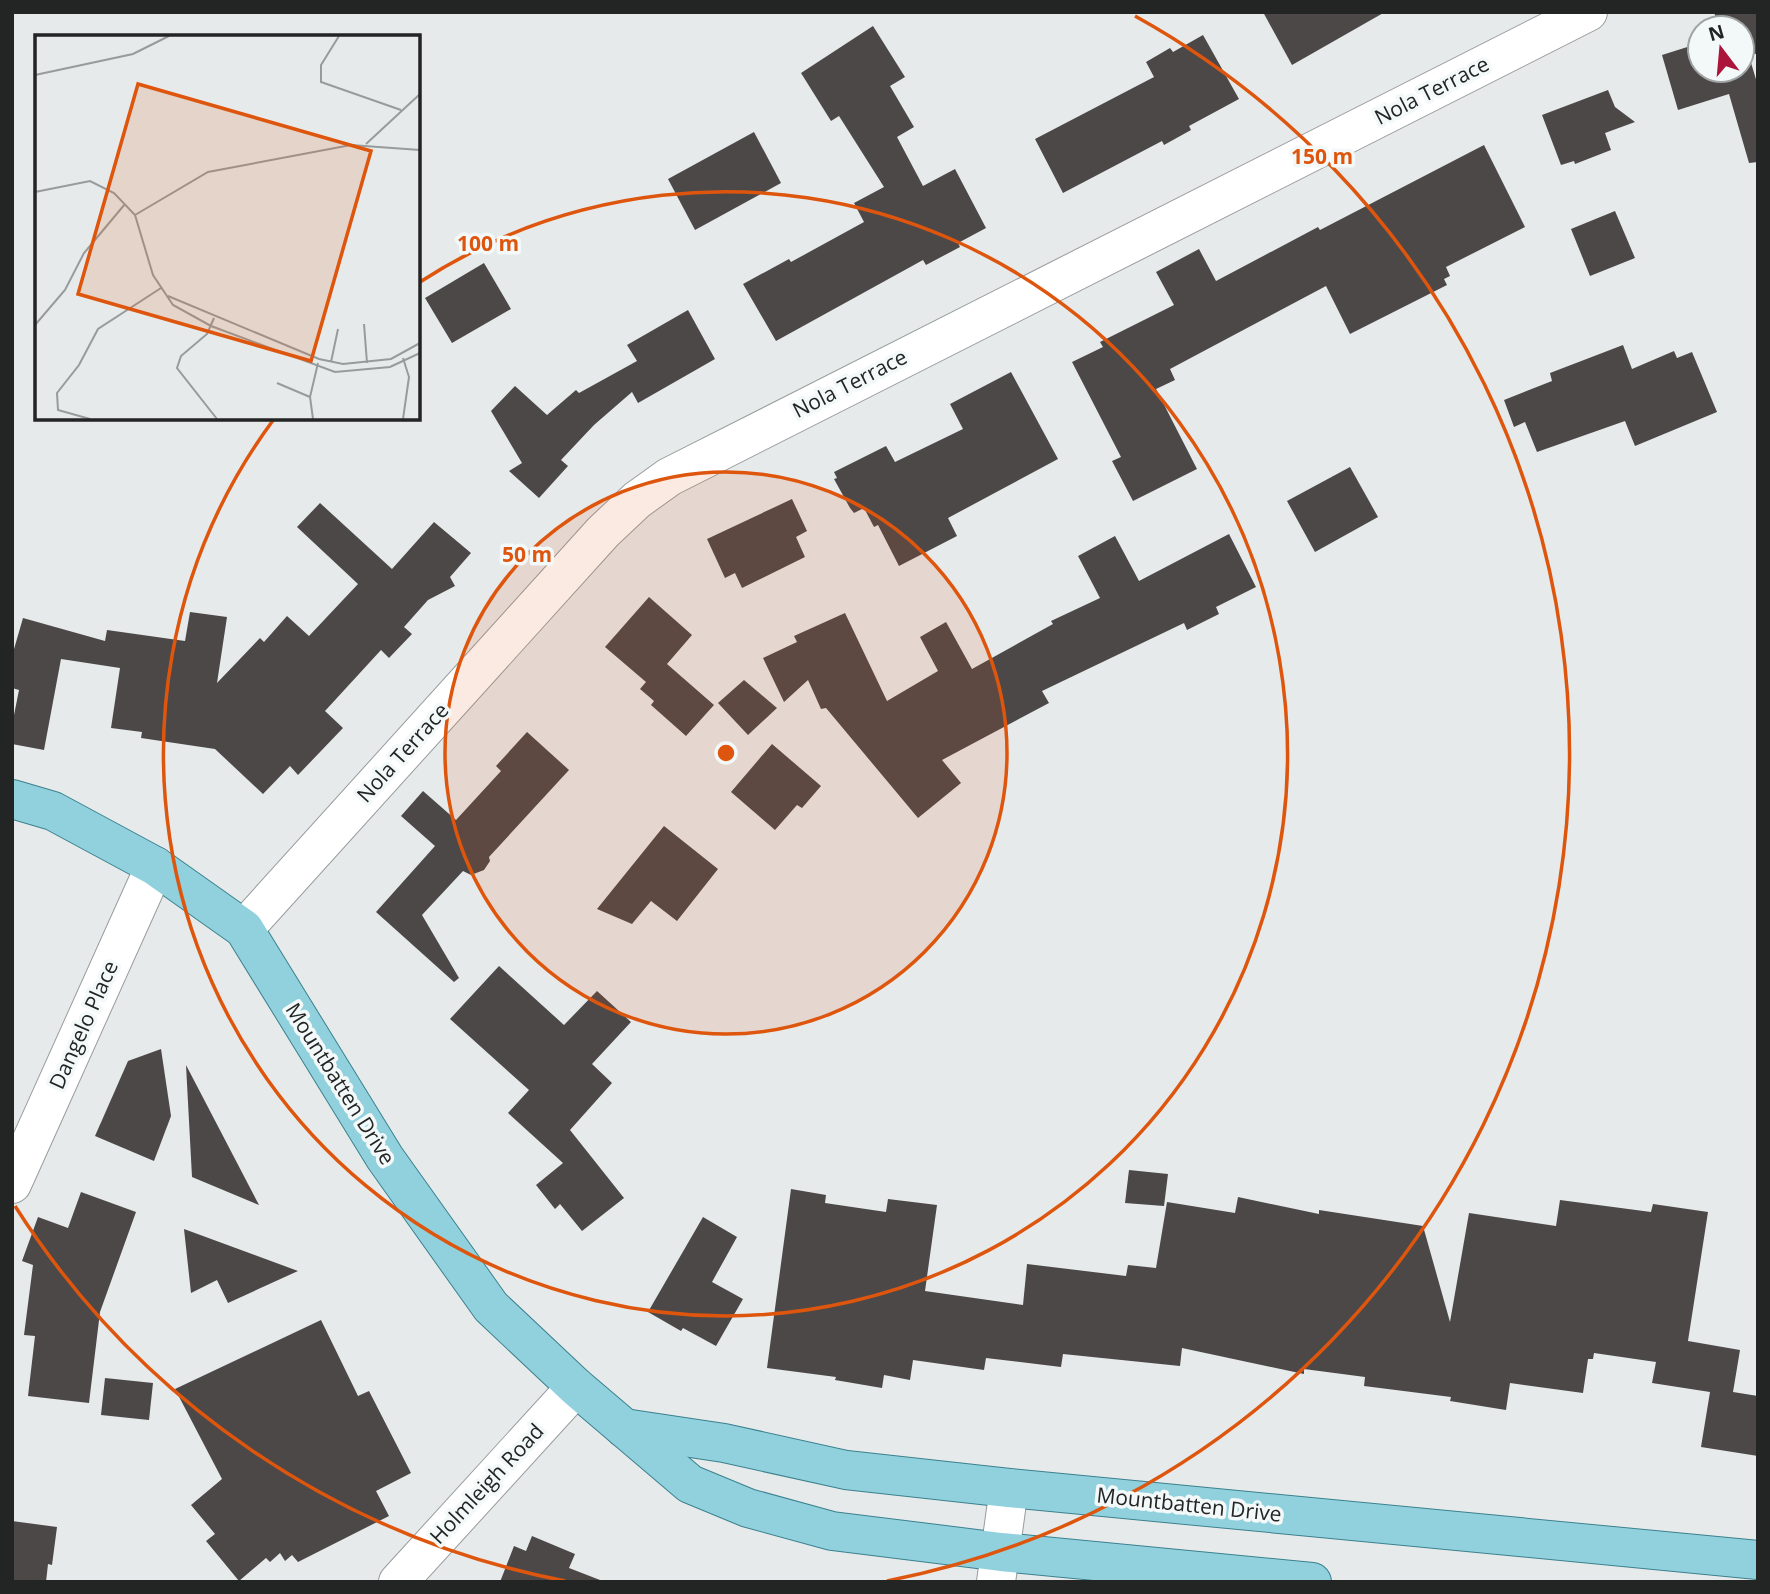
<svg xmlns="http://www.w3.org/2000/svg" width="1770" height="1594" viewBox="0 0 1770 1594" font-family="'Open Sans',sans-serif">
	<rect width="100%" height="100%" fill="#e6eaeb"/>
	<!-- building -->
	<g fill="#4c4848">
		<path d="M1263 12H1385L1292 65Z"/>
		<path d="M1714 12H1758V53L1749 56 1758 86V162L1749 163 1729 94 1678 110 1662 55 1700 43V70H1742V28H1719Z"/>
		<path d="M873 26 905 77 890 86 914 127 897 137 923 186 955 169 986 228 958 243 960 247 926 265 923 260 776 341 743 284 789 259 791 262 864 222 854 203 884 187 839 116 831 121 801 73Z"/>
		<path d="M1203 35 1239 99 1189 126 1191 130 1164 145 1162 141 1063 193 1035 139 1154 77 1146 62 1170 48 1173 52Z"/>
		<path d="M1608 90 1615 107 1635 122 1605 133 1611 150 1575 164 1574 161 1561 165 1542 115Z"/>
		<path d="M754 132 781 183 695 230 668 179Z"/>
		<path d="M1484 145 1525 227 1446 267 1450 276 1444 279 1447 285 1350 334 1326 286 1170 369 1175 380 1156 389 1197 469 1133 501 1112 461 1121 457 1072 362 1103 347 1100 342 1174 305 1156 272 1199 249 1216 281 1318 227 1320 230Z"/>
		<path d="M1615 211 1635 258 1590 276 1571 229Z"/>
		<path d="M484 263 511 309 452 343 425 298Z"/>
		<path d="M688 310 715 359 638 403 632 392 594 425 561 460 568 466 539 498 509 471 522 463 491 411 515 386 547 415 576 390 579 393 637 361 627 345Z"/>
		<path d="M1623 345 1632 369 1674 351 1677 358 1692 352 1717 412 1635 446 1625 421 1537 452 1525 422 1514 427 1504 400 1552 381 1550 373Z"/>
		<path d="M1011 372 1058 459 948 518 957 536 899 566 878 525 874 527 864 508 854 513 850 508 834 479 837 478 834 472 886 446 895 462 963 429 950 404Z"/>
		<path d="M1350 467 1378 517 1315 552 1287 501Z"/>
		<path d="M792 499 807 531 796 537 805 557 742 588 735 573 725 578 707 539Z"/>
		<path d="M320 503 392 569 434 522 471 553 450 577 455 586 428 600 404 627 412 634 389 658 381 650 325 711 343 728 298 775 290 766 263 794 215 749 141 738 142 732 111 728 120 668 61 659 44 750 12 744V725L19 690 12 688V656L23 618 105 641 107 630 185 641 190 612 227 617 217 683 260 638 264 642 287 616 309 636 358 584 297 527Z"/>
		<path d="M1229 534 1256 587 1216 607 1219 614 1187 630 1184 623 1042 691 1049 703 942 760 961 783 918 818 826 708 821 709 808 680 784 702 763 658 797 642 794 636 845 613 887 701 938 671 920 637 946 622 972 669 1053 624 1051 621 1100 598 1078 556 1115 536 1139 581Z"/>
		<path d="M649 597 692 635 667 664 714 705 686 736 651 705 654 701 640 689 646 682 605 647Z"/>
		<path d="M744 680 777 708 748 735 718 703Z"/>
		<path d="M527 732 569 770 489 857 490 861 484 870 471 875 463 871 422 915 459 978 454 982 376 912 435 846 401 816 423 791 456 820 501 771 496 766Z"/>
		<path d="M772 744 821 786 802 808 797 805 775 830 731 792Z"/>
		<path d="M664 826 718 869 677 921 651 901 632 924 597 909Z"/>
		<path d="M499 966 564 1025 597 991 631 1022 592 1064 612 1083 570 1130 624 1198 582 1231 560 1204 555 1209 536 1185 563 1163 508 1113 529 1090 450 1019Z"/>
		<path d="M161 1049 171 1116 154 1161 95 1136 128 1061Z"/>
		<path d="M186 1065 259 1205 192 1177Z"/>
		<path d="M1129 1170 1168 1174 1164 1206 1125 1203Z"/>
		<path d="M791 1189 826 1195 825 1203 886 1212 888 1199 937 1205 925 1291 1023 1305 1027 1264 1126 1276 1128 1265 1156 1268 1167 1202 1235 1213 1238 1197 1319 1214V1210L1423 1226 1450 1322 1469 1213 1556 1226 1560 1200 1651 1212 1653 1204 1708 1212 1688 1341 1740 1350 1733 1392 1758 1396V1456L1701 1447 1710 1392 1652 1383 1656 1362 1594 1353 1593 1359H1588L1583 1393 1510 1383 1506 1410 1450 1401 1451 1397 1364 1386 1365 1377 1304 1369V1374L1182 1348 1180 1366 1063 1354 1061 1367 986 1358 984 1370 913 1360 910 1380 884 1375 882 1388 835 1380 836 1377 767 1368Z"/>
		<path d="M81 1192 136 1212 100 1312 89 1403 28 1396 35 1336 24 1335 33 1265 22 1261 38 1217 68 1228Z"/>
		<path d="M703 1217 737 1237 712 1282 743 1299 716 1346 683 1328 681 1331 648 1312Z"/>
		<path d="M184 1229 298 1271 228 1303 217 1280 191 1293Z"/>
		<path d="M321 1320 358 1396 369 1391 411 1473 376 1491 389 1516 298 1562 292 1555 285 1561 280 1553 270 1562 266 1558 239 1581 206 1541 215 1534 191 1505 222 1479 175 1389Z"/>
		<path d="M105 1378 153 1383 149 1420 101 1415Z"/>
		<path d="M12 1521 57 1527 52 1565 48 1564 46 1582H12Z"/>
		<path d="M532 1536 575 1554 569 1568 600 1580V1582H500L514 1546 526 1551Z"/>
	</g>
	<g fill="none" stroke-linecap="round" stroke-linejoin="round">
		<!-- minor casing -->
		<g stroke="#989c9d" stroke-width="40">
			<g id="minor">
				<path d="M244 929 603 532 637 500 669 477 1588 12"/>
				<path d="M12 1184 155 866"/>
				<path d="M398 1582 576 1387"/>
				<path d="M996 1582 1009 1488"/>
			</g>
		</g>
		<!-- major casing -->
		<g stroke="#3b818e" stroke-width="40">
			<g id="major">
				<path d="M12 799 53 811 155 866 244 929 385 1158 491 1307 576 1387 690 1484 748 1508 832 1531 1001 1552 1312 1582"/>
				<path d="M624 1428 724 1443 846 1470 1009 1488 1758 1560"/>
			</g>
		</g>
		<!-- minor -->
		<use href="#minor" stroke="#fff" stroke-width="38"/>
		<!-- major -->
		<use href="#major" stroke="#91d1dd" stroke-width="38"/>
	</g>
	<!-- distance rings -->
	<circle cx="726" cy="753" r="281" fill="#de560d" fill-opacity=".12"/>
	<g fill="none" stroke="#de560d" stroke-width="3.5">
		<circle cx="726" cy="753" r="281"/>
		<path d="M420 282A562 562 0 1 1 274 419"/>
		<path d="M565 1581A843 843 0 0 1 15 1206M1135 16A843 843 0 0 1 887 1581"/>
	</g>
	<g text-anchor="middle" stroke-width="7" stroke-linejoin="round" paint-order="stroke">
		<!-- street labels -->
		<g font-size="21" fill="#232525" stroke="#f3f8f9">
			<text transform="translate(1432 91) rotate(-27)" y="7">Nola Terrace</text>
			<text transform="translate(850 384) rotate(-27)" y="7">Nola Terrace</text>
			<text transform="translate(403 753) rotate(-48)" y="7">Nola Terrace</text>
			<text transform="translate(84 1025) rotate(-66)" y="7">Dangelo Place</text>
			<text transform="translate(340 1084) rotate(58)" y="7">Mountbatten Drive</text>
			<text transform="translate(487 1484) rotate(-47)" y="7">Holmleigh Road</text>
			<text transform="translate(1189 1505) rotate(6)" y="7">Mountbatten Drive</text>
		</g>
	</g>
	<!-- overview -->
	<g transform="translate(35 35)">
		<rect width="385" height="385" fill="#e6eaeb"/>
		<path fill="none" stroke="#989b9c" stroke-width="2" d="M304 1 286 30V47L366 75M0 40 98 19 134 1M331 109 385 59M0 157 55 146 79 158 100 180 118 240 138 270 176 291 300 337 355 332 385 318M100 180 173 137 316 110 385 115M133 261 284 324 308 329 356 324 385 308M179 283 172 299 146 321 142 333 182 384M329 289 332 328M0 290 30 255 49 218 90 169M368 323 374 342 368 384M296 327 303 294M242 348 275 362M55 384 23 375 22 358 44 330 63 294 126 253M278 384 275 362 283 328"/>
		<path fill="#de560d" fill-opacity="0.15" stroke="#de560d" stroke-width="3.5" d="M103 49 336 116 276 326 43 259Z"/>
		<rect width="385" height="385" fill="none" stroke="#232525" stroke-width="3.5"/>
	</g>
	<circle cx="726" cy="753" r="10" fill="#de560d" stroke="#f3f8f9" stroke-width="3.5"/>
	<g font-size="21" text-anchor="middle" font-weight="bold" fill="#de560d" stroke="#f3f8f9" stroke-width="7" stroke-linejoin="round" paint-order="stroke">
		<text x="1322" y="164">150 m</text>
		<text x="488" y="251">100 m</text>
		<text x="527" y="562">50 m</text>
	</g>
	<!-- border -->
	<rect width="1770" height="1594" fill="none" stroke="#232525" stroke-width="28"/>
	<!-- north arrow -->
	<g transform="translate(1721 49) rotate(344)"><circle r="33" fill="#f3f8f9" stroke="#a0a4a4" stroke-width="2"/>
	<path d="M0-5L12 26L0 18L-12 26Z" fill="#ab153b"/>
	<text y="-10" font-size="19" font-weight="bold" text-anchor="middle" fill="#232525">N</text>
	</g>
</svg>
